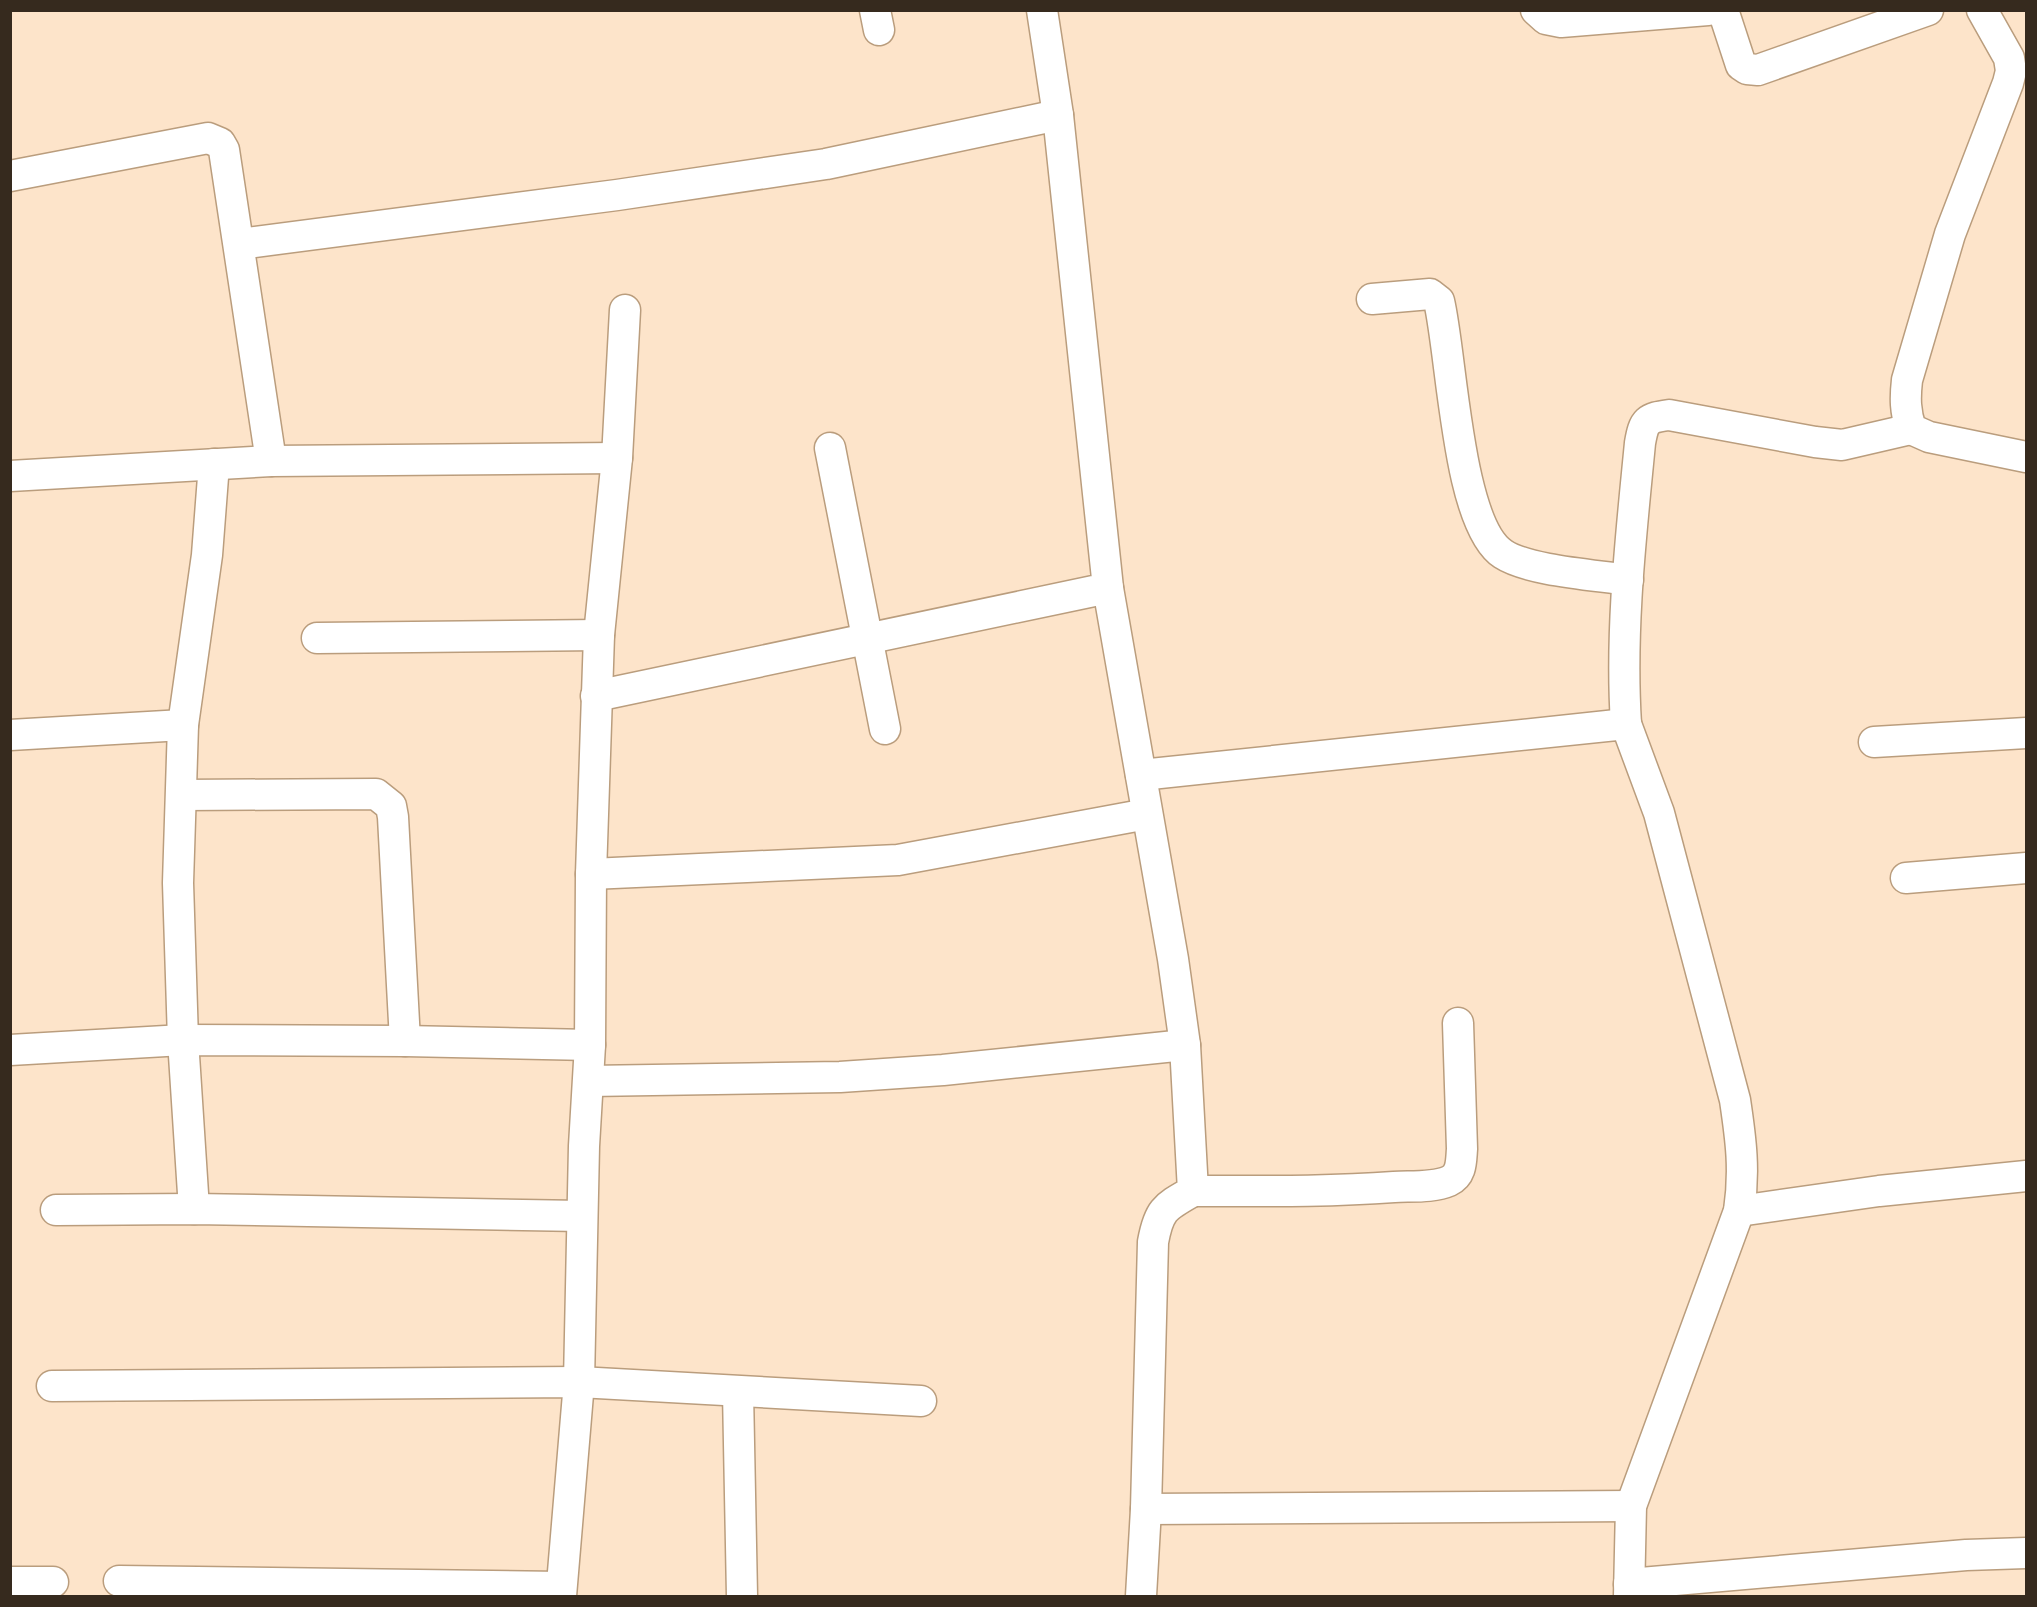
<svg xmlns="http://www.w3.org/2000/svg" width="2037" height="1607" viewBox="0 0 2037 1607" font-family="Spectral,serif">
	<rect width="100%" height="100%" fill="#fde4ca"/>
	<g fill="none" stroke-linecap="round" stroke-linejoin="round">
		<!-- minor casing -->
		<g stroke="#ba9d7d" stroke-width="33">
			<g id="minor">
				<path d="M875 10 879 30"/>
				<path d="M1536 10 1546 19 1561 22 1708 10"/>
				<path d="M1723 10 1741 65 1747 69 1758 70 1928 10"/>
				<path d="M1982 10 2009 58 2011 71 2008 83 1950 234 1907 380C1905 398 1905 411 1911 429L1929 437 2026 457"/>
				<path d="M10 176 208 138 220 143 224 150 271 461"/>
				<path d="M239 244 617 195 826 164 1058 115"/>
				<path d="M1372 299 1430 294 1439 301C1452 355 1457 524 1503 554 1529 571 1596 575 1628 580"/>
				<path d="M830 448 885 729"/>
				<path d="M10 476 271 461 617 458"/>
				<path d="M1108 588 1173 959 1185 1045 1193 1191C1165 1207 1159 1209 1153 1242L1146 1509 1141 1596"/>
				<path d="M317 638 599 635"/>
				<path d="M596 696 1108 588 1058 115 1042 10"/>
				<path d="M1626 724C1620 630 1631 536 1640 443 1644 420 1647 418 1669 415L1815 442 1842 445 1911 429"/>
				<path d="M10 735 183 725"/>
				<path d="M1874 742 2026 733"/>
				<path d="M1141 775 1626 724 1659 813 1735 1100C1741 1140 1745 1171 1739 1211L1631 1506 1629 1596"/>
				<path d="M182 795 376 794 391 806 393 817 405 1041"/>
				<path d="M591 874 898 860 1147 814"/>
				<path d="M1906 878 2026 868"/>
				<path d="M10 1050 183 1040 405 1041 590 1045"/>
				<path d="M589 1081 840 1077 943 1070 1185 1045"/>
				<path d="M1193 1191C1260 1191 1327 1192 1394 1187 1411 1186 1433 1188 1449 1181 1462 1175 1461 1161 1462 1149L1458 1023"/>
				<path d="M194 1209 183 1040 178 883 183 725 207 555 214 464"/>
				<path d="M56 1210 194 1209 582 1216"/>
				<path d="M1739 1211 1879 1191 2026 1176"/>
				<path d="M52 1386 579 1382 921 1401"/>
				<path d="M738 1392 742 1596"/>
				<path d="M1146 1509 1631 1506"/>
				<path d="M119 1581 561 1587"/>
				<path d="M10 1582H53"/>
				<path d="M1629 1584 1966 1555 2026 1553"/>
				<path d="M561 1596 579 1382 584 1146 590 1045 591 874 599 635 617 458 625 310"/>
			</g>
		</g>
		<!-- minor -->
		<use href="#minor" stroke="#fff" stroke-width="30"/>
	</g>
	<!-- border -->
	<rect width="2037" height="1607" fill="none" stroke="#362a1e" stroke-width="24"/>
</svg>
